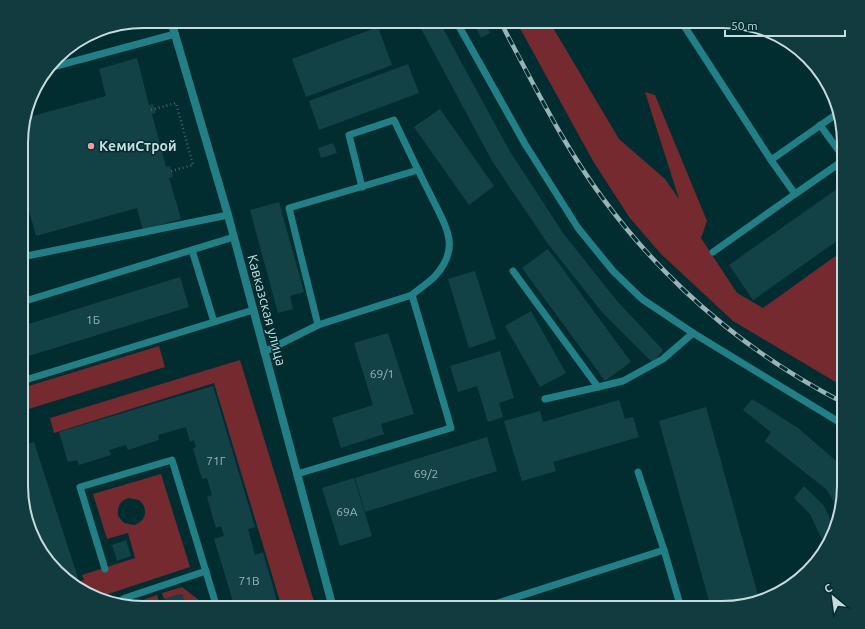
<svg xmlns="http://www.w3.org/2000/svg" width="865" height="629" viewBox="0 0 865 629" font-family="Ubuntu,sans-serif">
	<rect width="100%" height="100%" fill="#012d31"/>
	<!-- green -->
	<g fill="#742a2f" fill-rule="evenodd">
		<path d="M516 21H549L619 139 665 179 679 199 645 92 655 95 707 221 701 238 737 293 763 308 844 250V387L733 321 661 254 629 217 593 161Z"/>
		<path d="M159 346 165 367 22 411V388Z"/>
		<path d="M240 360 316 608H282L214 383 54 433 50 418Z"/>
		<path d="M161 474 190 567 96 598 71 584 84 580 82 575 135 558 128 533 107 539 93 494ZM129 498 139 500C149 508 146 522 134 525L124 523 118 516C117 507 120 500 129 498Z"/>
		<path d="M182 587 200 601 202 608H186L182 594 164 599 162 593Z"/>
		<path d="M157 595 161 608H156L154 603 138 608 131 607 134 603Z"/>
	</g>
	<!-- building -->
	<g fill="#134246">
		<path d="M417 21H439L509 150 563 233 617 301 663 350 653 363 602 312 548 244 492 161Z"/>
		<path d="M473 21H484L490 33 481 38Z"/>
		<path d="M378 27 392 65 306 97 292 59Z"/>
		<path d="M137 58 149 105 153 104 156 113 152 114 166 167 170 166 173 177 169 178 181 219 143 230 137 208 36 236 22 185V127L25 118 106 96 99 69Z"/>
		<path d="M408 64 419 93 319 130 309 101Z"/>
		<path d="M440 109 494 186 469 205 414 127Z"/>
		<path d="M333 143 337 153 321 158 318 148Z"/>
		<path d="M844 184V236L753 300 729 265Z"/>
		<path d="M279 202 304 292 290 296 293 309 278 313 250 210Z"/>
		<path d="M548 249 631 362 605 381 522 268Z"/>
		<path d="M475 271 496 339 469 348 448 279Z"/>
		<path d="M180 277 189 307 22 358V326Z"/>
		<path d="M531 311 566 373 540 387 505 326Z"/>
		<path d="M388 333 414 414 381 424 384 434 341 448 332 418 373 405 354 343Z"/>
		<path d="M500 351 514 398 499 403 503 417 488 422 477 386 458 392 450 366Z"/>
		<path d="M213 386 255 527 248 529 255 555 263 552 279 608H235L214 539 224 536 221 526 216 528 207 497 212 495 207 478 202 479 193 449 196 447 194 440 190 442 186 427 158 435 159 440 128 450 126 445 109 450 111 455 79 465 77 460 68 462 59 432Z"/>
		<path d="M752 399 798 428 842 466 844 464V494L840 512 826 489 765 441 771 432 743 410Z"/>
		<path d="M619 400 625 419 633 417 639 437 553 462 556 471 522 481 504 421 540 411 543 422Z"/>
		<path d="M706 407 759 599 723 608H711L659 421Z"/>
		<path d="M487 437 497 471 365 512 355 478Z"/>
		<path d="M22 440 24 445 34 442 78 578 67 581 37 547 22 502Z"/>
		<path d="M354 478 372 536 340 546 322 488Z"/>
		<path d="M804 486 824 506 835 530 826 548 810 514 794 498Z"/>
		<path d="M126 540 131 556 117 561 112 545Z"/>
		<path d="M182 594 186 607 167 608 164 599Z"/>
	</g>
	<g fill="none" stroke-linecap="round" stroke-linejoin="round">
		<!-- path -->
		<path stroke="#3e6366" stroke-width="2.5" stroke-dasharray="1 3" stroke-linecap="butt" d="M151 110 176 103 193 165 168 172"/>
		<!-- service -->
		<g stroke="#237f86" stroke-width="7">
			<path d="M456 21 525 144 578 228 613 271 642 299 693 333 844 425"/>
			<path d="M681 21 771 160 795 194 713 252"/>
			<path d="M49 68 175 34"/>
			<path d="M820 125 844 158"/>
			<path d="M771 160 838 113"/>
			<path d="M362 187 349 135 394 120 418 170"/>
			<path d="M795 194 844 160"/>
			<path d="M192 250 214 322"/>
			<path d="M22 257 228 215"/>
			<path d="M513 271 598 387 623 381 663 359 693 333"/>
			<path d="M22 302 234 237"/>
			<path d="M318 325 412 295"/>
			<path d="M264 352 318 325 289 208 418 170C424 182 430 194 436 206 449 232 458 250 436 275 430 282 420 288 412 295L451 428 297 474"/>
			<path d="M22 381 253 310"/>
			<path d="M545 399 598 387"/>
			<path d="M664 550 681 608"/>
			<path d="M105 569 80 487 172 460 217 608"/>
			<path d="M115 604 125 598 206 571"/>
			<path d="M482 608 664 550 638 472"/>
		</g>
		<!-- minor -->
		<path stroke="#237f86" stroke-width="8" d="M171 21 228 215 333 608"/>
		<!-- rail casing -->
		<g stroke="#99b3b6" stroke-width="4.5">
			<path id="rail" d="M500 21C520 59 540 98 562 136 629 251 725 342 844 403"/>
		</g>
		<!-- rail -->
		<use href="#rail" stroke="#012d31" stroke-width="3" stroke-dasharray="9" stroke-linecap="butt"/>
	</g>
	<!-- markers -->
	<circle fill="#f59b9b" stroke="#012d31" stroke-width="1.5" cx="91" cy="146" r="4"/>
	<g text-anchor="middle" stroke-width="3" stroke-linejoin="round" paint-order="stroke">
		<!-- number labels -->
		<g font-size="12" fill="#99b5b7">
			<text x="93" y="324">1Б</text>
			<text x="382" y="378">69/1</text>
			<text x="216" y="465">71Г</text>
			<text x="426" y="478">69/2</text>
			<text x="347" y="516">69А</text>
			<text x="249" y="585">71В</text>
		</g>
		<!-- poi labels -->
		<g font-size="14" font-weight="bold" fill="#c6dbdd" stroke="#012d31" text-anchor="start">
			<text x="99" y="151">КемиСтрой</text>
		</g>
		<!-- street labels -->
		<g font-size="14" fill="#c6dbdd" stroke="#012d31">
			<text transform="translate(267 310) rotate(75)" y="5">Кавказская улица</text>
		</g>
	</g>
	<!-- crop -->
	<path d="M0 0H865V629H0ZM143 28H722A115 115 0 0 1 837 143V486A115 115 0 0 1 722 601H143A115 115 0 0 1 28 486V143A115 115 0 0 1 143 28Z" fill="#113b3f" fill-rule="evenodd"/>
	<path fill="none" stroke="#c6dbdd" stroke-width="2" d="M143 28H722A115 115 0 0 1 837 143V486A115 115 0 0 1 722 601H143A115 115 0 0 1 28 486V143A115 115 0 0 1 143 28Z"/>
	<!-- north arrow -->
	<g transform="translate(833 597) rotate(331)" stroke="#012d31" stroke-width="3" paint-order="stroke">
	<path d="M0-3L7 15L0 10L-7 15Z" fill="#c6dbdd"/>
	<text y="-6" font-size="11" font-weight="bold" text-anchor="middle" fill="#c6dbdd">С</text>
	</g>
	<!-- scale -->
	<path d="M725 30v6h120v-6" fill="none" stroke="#c6dbdd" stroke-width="2"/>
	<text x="731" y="30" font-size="12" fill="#c6dbdd" stroke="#012d31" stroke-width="3" paint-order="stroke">50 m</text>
</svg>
